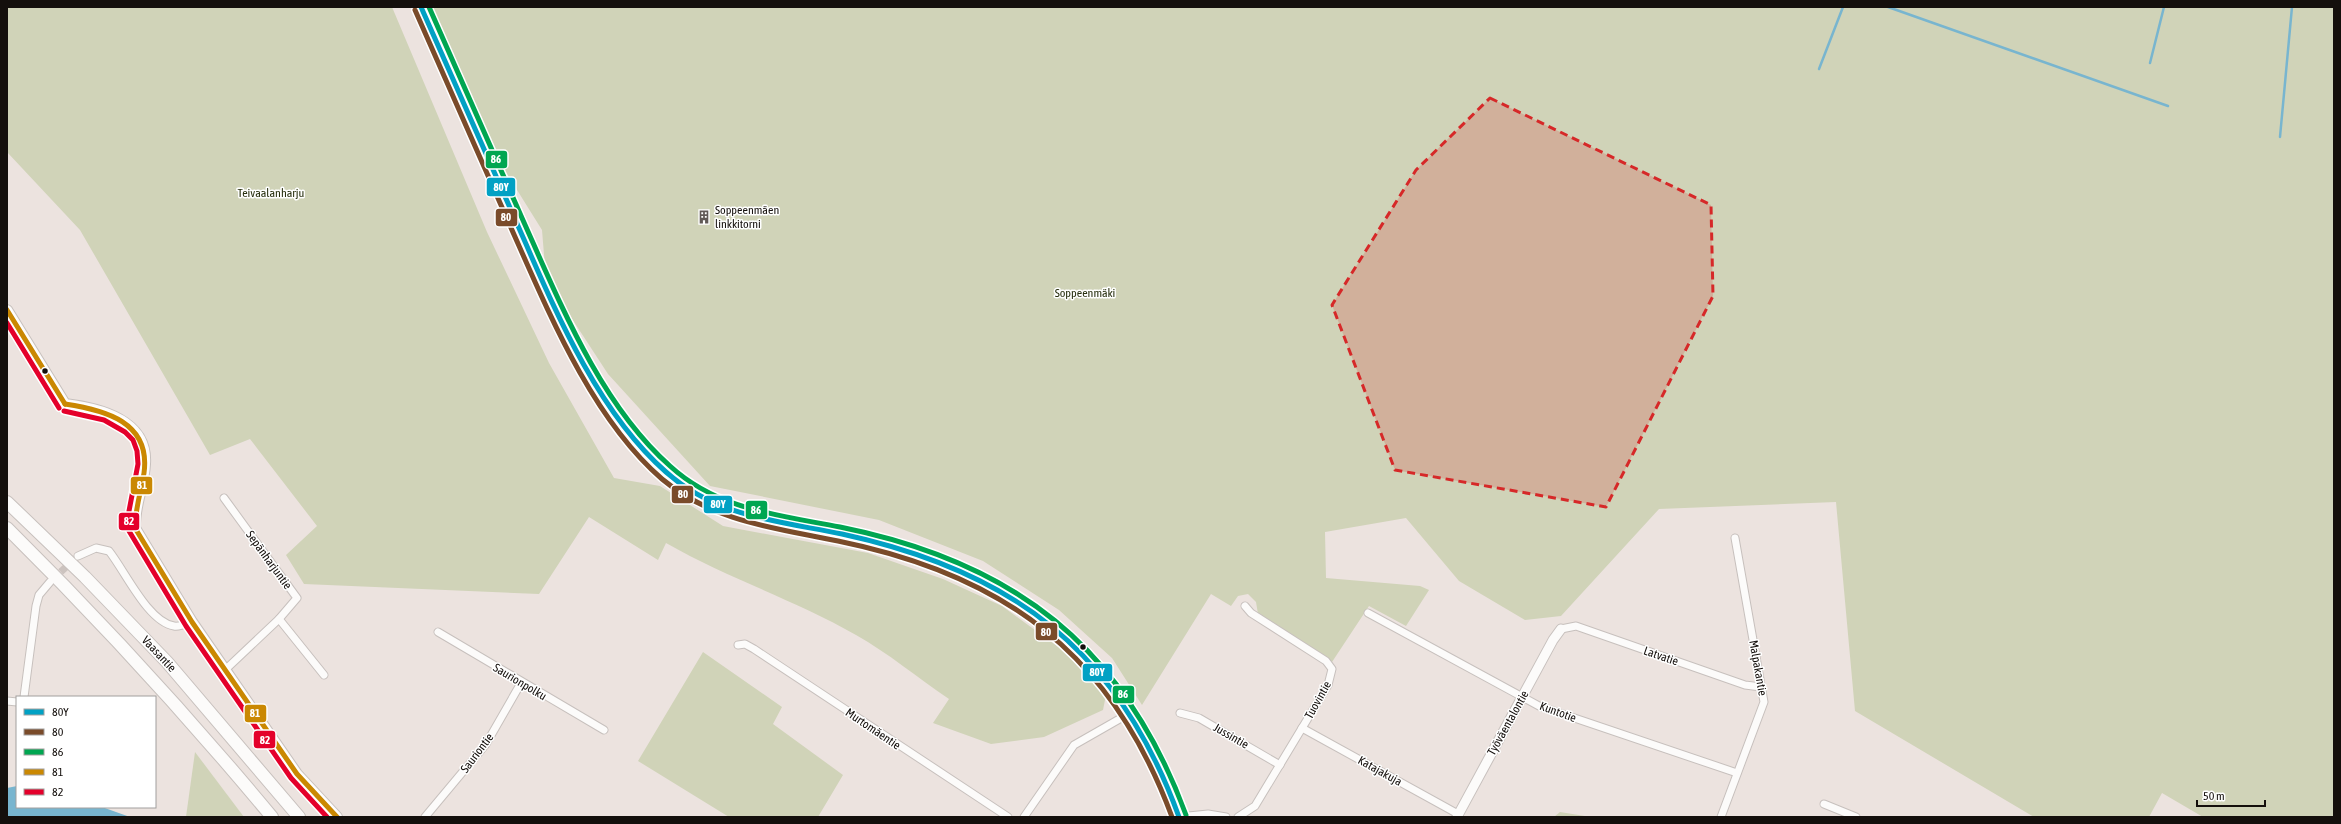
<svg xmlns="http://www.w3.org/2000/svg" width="2341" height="824" viewBox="0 0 2341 824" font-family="'Asap Condensed',sans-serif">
	<rect width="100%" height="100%" fill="#ece3df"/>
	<!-- green -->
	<g fill="#d0d3b8">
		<path d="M7 7H392L487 232 549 363 614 478 660 486 723 526 868 553 943 579 1002 606 1068 654 1106 695 1103 710 1044 737 991 744 933 723 949 699C918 678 888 653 856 635 795 600 727 578 666 543L658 560 589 517 539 594 304 584 286 555 317 526 250 439 210 455 80 230 7 152Z"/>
		<path d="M429 7H2334V817H2203L2162 793 2149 817H2034L1855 711 1836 502 1659 509 1561 616 1525 620 1459 581 1406 518 1325 532 1326 578 1420 586 1429 590 1406 626 1369 606 1332 662 1258 614 1256 602 1248 594 1238 596 1231 606 1211 594 1142 705 1112 658 1059 610 983 561 879 520 710 486 608 374 546 279 542 230 494 153Z"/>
		<path d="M703 652 782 707 773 724 843 775 818 817H729L638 761Z"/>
		<path d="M195 752 244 817H186Z"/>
		<path d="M1560 812 1591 817H1554Z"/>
	</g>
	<!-- water -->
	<path fill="#78b5cf" d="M17 786V807H102L130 817H7V788Z"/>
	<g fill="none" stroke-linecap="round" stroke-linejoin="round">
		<!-- stream -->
		<g stroke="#78b5cf" stroke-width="2.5">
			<path d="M1888 7 2168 106"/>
			<path d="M2150 63 2164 7"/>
			<path d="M1819 69 1843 7"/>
			<path d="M2280 137 2292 7"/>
		</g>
		<!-- minor-tunnel -->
		<path stroke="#ccc3bf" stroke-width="7" stroke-dasharray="7 3.5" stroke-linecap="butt" d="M53 579 78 556"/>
		<!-- minor casing -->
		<g stroke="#c7c0bd" stroke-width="9">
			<g id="minor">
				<path d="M224 498 297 598 279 619 225 670"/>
				<path d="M78 556 96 548 109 551C125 571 148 622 174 626 180 627 186 624 192 622"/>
				<path d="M1368 613 1539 706 1737 773"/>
				<path d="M279 619 324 675"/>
				<path d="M1561 629 1576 626 1745 685 1761 687"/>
				<path d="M438 632 604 730"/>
				<path d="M738 645 745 644 754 649 1008 817"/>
				<path d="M24 697 36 606 39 595 50 582"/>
				<path d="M7 701 17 702"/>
				<path d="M1180 713 1199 718 1280 765"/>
				<path d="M1302 728 1458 814"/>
				<path d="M1824 804 1856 817"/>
				<path d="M425 817 486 744 521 683"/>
				<path d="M1024 817 1074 745 1130 713"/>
				<path d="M1179 817 1208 814 1226 817"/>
				<path d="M1238 817 1255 806 1328 685 1332 669 1326 661 1251 613 1245 606"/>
				<path d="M1721 817 1764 702 1735 538"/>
			</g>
		</g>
		<!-- tertiary casing -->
		<g stroke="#c7c0bd" stroke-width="11">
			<path id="tertiary" d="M1457 817 1553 640 1561 629"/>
		</g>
		<!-- secondary casing -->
		<g stroke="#c7c0bd" stroke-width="12">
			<g id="secondary">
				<path d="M421 7 554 307C586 368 628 450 687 489 737 524 801 524 859 538 951 560 1048 603 1107 681 1122 700 1133 721 1145 743 1158 767 1170 791 1179 817"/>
				<path d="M7 310 65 404C99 408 148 420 145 464 144 486 134 506 135 528L192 622 297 774 337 817"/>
			</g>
		</g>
		<!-- trunk casing -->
		<g stroke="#c7c0bd" stroke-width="14">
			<g id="trunk">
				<path d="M7 502 85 577 167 662 299 817"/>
				<path d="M7 528C100 620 188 716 272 817"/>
			</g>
		</g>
		<!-- minor -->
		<use href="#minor" stroke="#fcfbfa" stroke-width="7"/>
		<!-- tertiary -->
		<use href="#tertiary" stroke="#fcfbfa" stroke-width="9"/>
		<!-- secondary -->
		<use href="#secondary" stroke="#fcfbfa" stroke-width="10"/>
		<!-- trunk -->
		<use href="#trunk" stroke="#fcfbfa" stroke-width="12"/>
		<!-- bus-1 casing -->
		<g stroke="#fff" stroke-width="8">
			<path id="bus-1" d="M421 7C452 78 484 148 515 219 552 303 595 410 666 472 716 517 779 521 842 534 1013 571 1119 651 1179 817"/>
		</g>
		<!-- bus-2 casing -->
		<g stroke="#fff" stroke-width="8">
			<path id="bus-2" d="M415 10C446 80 477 151 508 221 546 306 590 417 662 479 713 522 775 528 838 541 1005 575 1112 654 1172 817"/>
		</g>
		<!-- bus-3 casing -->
		<g stroke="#fff" stroke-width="8">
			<path id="bus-3" d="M429 7C460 77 491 148 522 218 560 303 600 404 670 466 718 510 779 515 840 527 1014 562 1124 646 1186 815"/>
		</g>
		<!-- bus-4 casing -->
		<g stroke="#fff" stroke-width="8">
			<g id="bus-4">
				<path d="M7 310 65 404"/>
				<path d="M65 404C105 410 151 422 144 473 141 492 135 509 135 528L192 622 297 774 337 817"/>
			</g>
		</g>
		<!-- bus-5 casing -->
		<g stroke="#fff" stroke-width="8">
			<g id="bus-5">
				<path d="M7 323 59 408"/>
				<path d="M64 411 104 420 125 432 133 440 137 451 138 464 129 511V531L186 626 291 778 327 817"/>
			</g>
		</g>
		<!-- bus-1 -->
		<use href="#bus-1" stroke="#01a1c4" stroke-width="5"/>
		<!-- bus-2 -->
		<use href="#bus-2" stroke="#7a4b2a" stroke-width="5"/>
		<!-- bus-3 -->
		<use href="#bus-3" stroke="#00a651" stroke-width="5"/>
		<!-- bus-4 -->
		<use href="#bus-4" stroke="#ca8802" stroke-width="5"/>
		<!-- bus-5 -->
		<use href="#bus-5" stroke="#e4002b" stroke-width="5"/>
	</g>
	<!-- marked area -->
	<path fill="#d62828" fill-opacity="0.2" stroke="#d62828" stroke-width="3" stroke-dasharray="8 5" stroke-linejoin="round" d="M1490 98 1711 205 1713 296 1606 507 1395 470 1332 305 1416 170Z"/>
	<!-- icons -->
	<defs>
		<g id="building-bare" transform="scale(1.08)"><path d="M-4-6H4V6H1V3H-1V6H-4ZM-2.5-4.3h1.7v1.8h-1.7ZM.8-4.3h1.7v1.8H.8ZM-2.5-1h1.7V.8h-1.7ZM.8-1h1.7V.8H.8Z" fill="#605956" stroke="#fff" stroke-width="2.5" paint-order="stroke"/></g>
	</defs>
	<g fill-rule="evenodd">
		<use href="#building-bare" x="704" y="217"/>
	</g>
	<!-- markers -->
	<g fill="#140f0c" stroke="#fff" stroke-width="1.5">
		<circle cx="45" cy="371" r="3.5"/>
		<circle cx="1083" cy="647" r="3.5"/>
	</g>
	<g text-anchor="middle" stroke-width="3" stroke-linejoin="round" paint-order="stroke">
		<!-- park labels -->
		<g font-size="12" fill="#262e0d" stroke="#fff">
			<text x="271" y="197">Teivaalanharju</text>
			<text x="1085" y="297">Soppeenmäki</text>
		</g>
		<!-- poi labels -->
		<g font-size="12" fill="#140f0c" stroke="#fff" text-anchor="start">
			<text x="715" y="214">Soppeenmäen<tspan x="715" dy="14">linkkitorni</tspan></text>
		</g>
		<!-- street labels -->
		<g font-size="12" fill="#140f0c" stroke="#fff">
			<text transform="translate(269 560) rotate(54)" y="4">Sepänharjuntie</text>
			<text transform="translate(159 654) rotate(47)" y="4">Vaasantie</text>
			<text transform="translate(1661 656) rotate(19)" y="4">Latvatie</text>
			<text transform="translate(1758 668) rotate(80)" y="4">Malpakantie</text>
			<text transform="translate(520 682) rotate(31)" y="4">Saurionpolku</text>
			<text transform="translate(1318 700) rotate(-61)" y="4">Tuovintie</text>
			<text transform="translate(1558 712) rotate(20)" y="4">Kuntotie</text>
			<text transform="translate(1508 723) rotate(-61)" y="4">Työväentalontie</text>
			<text transform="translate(873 729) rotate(34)" y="4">Murtomäentie</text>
			<text transform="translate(1231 736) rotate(30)" y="4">Jussintie</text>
			<text transform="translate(477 753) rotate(-53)" y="4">Sauriontie</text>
			<text transform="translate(1380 771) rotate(29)" y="4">Katajakuja</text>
		</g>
	</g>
	<g stroke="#fff" stroke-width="1.5">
		<rect x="485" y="150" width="23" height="19" rx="4" fill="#00a651"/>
		<rect x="486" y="177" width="30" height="20" rx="4" fill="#01a1c4"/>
		<rect x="495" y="208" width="23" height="19" rx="4" fill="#7a4b2a"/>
		<rect x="130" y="476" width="23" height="19" rx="4" fill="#ca8802"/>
		<rect x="671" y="485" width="23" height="19" rx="4" fill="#7a4b2a"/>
		<rect x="703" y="495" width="30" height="19" rx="4" fill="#01a1c4"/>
		<rect x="745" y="500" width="23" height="20" rx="4" fill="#00a651"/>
		<rect x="118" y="512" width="22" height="19" rx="4" fill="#e4002b"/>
		<rect x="1035" y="622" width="23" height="19" rx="4" fill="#7a4b2a"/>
		<rect x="1082" y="663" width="31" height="19" rx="4" fill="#01a1c4"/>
		<rect x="1112" y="685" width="23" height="19" rx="4" fill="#00a651"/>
		<rect x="244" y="704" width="23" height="19" rx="4" fill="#ca8802"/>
		<rect x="253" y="730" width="23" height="19" rx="4" fill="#e4002b"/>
	</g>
	<g font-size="11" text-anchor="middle" font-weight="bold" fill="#fff">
		<text x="496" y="163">86</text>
		<text x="501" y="191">80Y</text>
		<text x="506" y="221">80</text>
		<text x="142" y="489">81</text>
		<text x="683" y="498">80</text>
		<text x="718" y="508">80Y</text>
		<text x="756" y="514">86</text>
		<text x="129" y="525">82</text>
		<text x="1046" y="636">80</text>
		<text x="1097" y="676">80Y</text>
		<text x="1123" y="698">86</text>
		<text x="255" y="717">81</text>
		<text x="265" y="744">82</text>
	</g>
	<!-- border -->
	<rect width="2341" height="824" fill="none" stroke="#140f0c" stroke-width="16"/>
	<!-- legend -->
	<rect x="16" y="696" width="140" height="112" fill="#ffffff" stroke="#a19f9e"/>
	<rect x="24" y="709" width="20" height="6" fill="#01a1c4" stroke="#a19f9e"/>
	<text x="52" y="716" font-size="12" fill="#140f0c">80Y</text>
	<rect x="24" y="729" width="20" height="6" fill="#7a4b2a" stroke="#a19f9e"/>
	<text x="52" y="736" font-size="12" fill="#140f0c">80</text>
	<rect x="24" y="749" width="20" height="6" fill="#00a651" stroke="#a19f9e"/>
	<text x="52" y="756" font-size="12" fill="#140f0c">86</text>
	<rect x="24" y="769" width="20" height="6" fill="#ca8802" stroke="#a19f9e"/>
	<text x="52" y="776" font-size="12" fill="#140f0c">81</text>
	<rect x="24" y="789" width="20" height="6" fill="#e4002b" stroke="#a19f9e"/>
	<text x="52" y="796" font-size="12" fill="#140f0c">82</text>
	<!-- scale -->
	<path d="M2197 800v6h68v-6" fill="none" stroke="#140f0c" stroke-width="2"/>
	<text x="2203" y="800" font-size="12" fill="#140f0c" stroke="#ffffff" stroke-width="3" paint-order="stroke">50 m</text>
</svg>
